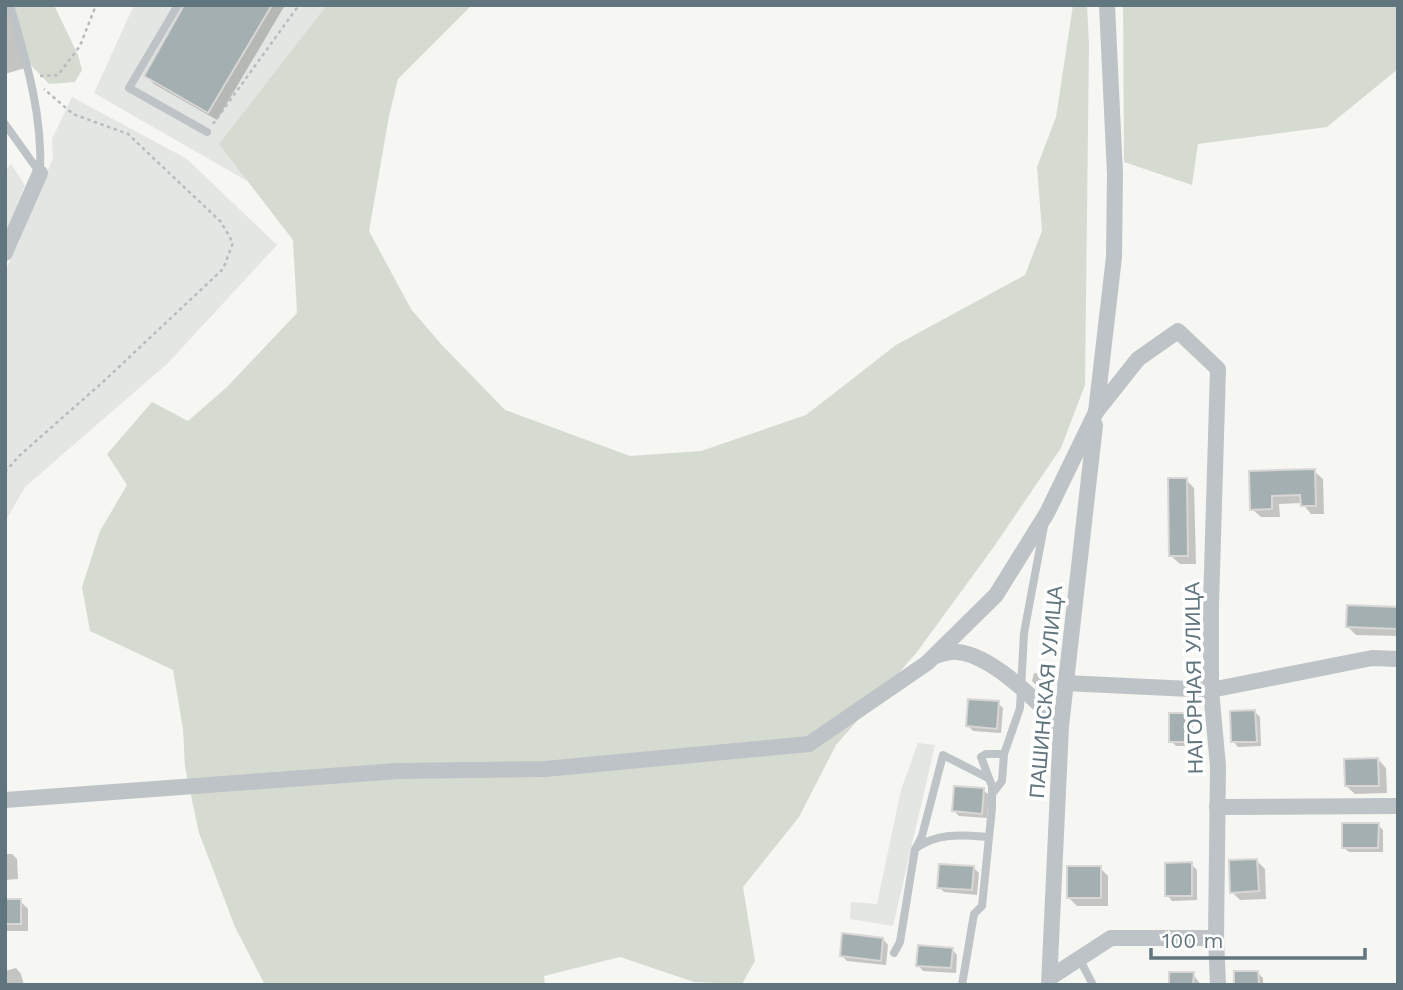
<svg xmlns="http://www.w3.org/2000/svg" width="1403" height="990" viewBox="0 0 1403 990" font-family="'Work Sans',sans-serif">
	<rect width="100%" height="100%" fill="#f6f6f3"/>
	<!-- built -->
	<g fill="#e4e6e4">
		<path d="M134 5H376L247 181 94 93Z"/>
		<path d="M72 97 187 159 277 245 168 363 25 487 5 522V271L19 242 53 158 52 139Z"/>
		<path d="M11 164 25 185 5 235V171Z"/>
		<path d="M918 743 935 745 893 926 850 919 851 902 877 904 901 790Z"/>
	</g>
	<!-- green -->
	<g fill="#d6dbd2">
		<path d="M13 5H54L78 55 82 70 75 82 49 84 29 63Z"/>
		<path d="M327 5H472L398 79 389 116 369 231 411 309 441 344 505 410 630 456 701 451 806 415 896 345 1025 275 1042 231 1037 167 1056 117 1073 5H1087L1089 45 1085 385 1061 448 993 548 917 652 836 745 799 817 743 887 755 961 742 984 694 982 620 957 544 976 545 985H265L235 927 199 833 185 767 183 729 173 670 90 631 82 587 100 531 127 485 107 454 152 402 188 421 227 387 297 313 293 240 219 144Z"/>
		<path d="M1123 5H1398V69L1327 127 1198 144 1192 185 1124 162Z"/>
	</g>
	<!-- shadow -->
	<g fill="#0003">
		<path d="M5 5H8L25 68 5 74Z"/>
		<path d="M186 5H285L217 120 154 84 146 76Z"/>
		<path d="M1314 471 1323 479 1324 514H1311L1302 503 1279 504 1280 517H1261L1252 509 1251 473Z"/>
		<path d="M1186 480 1194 488 1196 564H1180L1171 556Z"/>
		<path d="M1398 608V636L1356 635 1348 627Z"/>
		<path d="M1034 673 1048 675 1053 680 1052 692 1042 691 1032 681Z"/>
		<path d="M998 703 1003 708 1001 733 973 731 968 726Z"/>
		<path d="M1255 712 1260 717 1261 746 1238 747 1233 741Z"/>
		<path d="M1188 715 1193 720V746H1176L1171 741Z"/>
		<path d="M1378 759 1386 768 1387 793 1355 794 1346 786Z"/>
		<path d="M983 790 989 795 987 818 959 816 954 811Z"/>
		<path d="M1378 825 1383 830V852H1349L1343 847Z"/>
		<path d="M5 854H12L17 859 18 879 5 880Z"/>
		<path d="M1257 861 1265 869 1266 899 1240 900 1232 892Z"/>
		<path d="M1191 864 1197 870V900L1172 901 1167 895Z"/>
		<path d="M974 868 979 873 977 895 944 892 939 887Z"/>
		<path d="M1100 868 1108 876V906H1077L1069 898Z"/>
		<path d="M5 901H20L28 909V931H5Z"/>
		<path d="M883 939 888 945 886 965 847 961 842 956Z"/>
		<path d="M952 949 957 955 956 973 923 971 918 965Z"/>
		<path d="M16 968 21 974 24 985H5V971Z"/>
		<path d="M1258 973 1263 978V985H1236Z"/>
		<path d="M1193 974 1201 985H1170Z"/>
	</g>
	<!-- building -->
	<g fill="#a4afb2" stroke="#d8d7d5" stroke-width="2">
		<path d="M184 5H272L208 113 144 76Z"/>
		<path d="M1315 469 1316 506H1301L1300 495 1272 496V509L1250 510 1249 471Z"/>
		<path d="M1168 478H1187L1188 556H1169Z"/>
		<path d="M1347 605 1398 607V629L1346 627Z"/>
		<path d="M968 699 999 701 997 729 966 726Z"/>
		<path d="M1255 710 1257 742H1231L1230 711Z"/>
		<path d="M1169 713H1188L1189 742H1169Z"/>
		<path d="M1378 758 1379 786H1345L1344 759Z"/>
		<path d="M954 786 984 788 982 814 952 811Z"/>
		<path d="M1342 823H1379L1378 848H1342Z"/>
		<path d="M1257 859 1259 891 1230 893 1229 860Z"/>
		<path d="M1192 862V896H1165V863Z"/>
		<path d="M939 864 974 866 972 890 937 888Z"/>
		<rect x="1067" y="866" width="34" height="32"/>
		<rect x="5" y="899" width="16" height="25"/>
		<path d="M842 933 883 938 881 961 840 956Z"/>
		<path d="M918 945 953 948 951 968 916 966Z"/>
		<path d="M1234 971H1258L1259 985H1234Z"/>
		<path d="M1169 972H1194L1193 985H1169Z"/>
	</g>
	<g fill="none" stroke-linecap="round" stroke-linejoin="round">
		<!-- path -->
		<g stroke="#b7bcbe" stroke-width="2.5" stroke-dasharray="3.5 3.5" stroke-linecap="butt">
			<path d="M40 76 58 75 80 46 96 5"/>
			<path d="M213 124 299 5"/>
			<path d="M5 472 19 456 104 381 223 269 233 243 221 222 128 134 73 114 44 89"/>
		</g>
		<!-- lane -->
		<g stroke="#bdc3c6" stroke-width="8">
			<path d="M10 5C26 60 43 115 40 173"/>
			<path d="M178 5 129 88 207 132"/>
			<path d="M5 124 40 173"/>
			<path d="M992 794 1002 781 1004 754"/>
			<path d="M916 848 922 836 943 755 988 778"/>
			<path d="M894 953 900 942 915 849C937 832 963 835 989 837"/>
			<path d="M1079 958 1093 985"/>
			<path d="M962 985 974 914 982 906 992 808V786L981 757 986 754H1004L1020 708 1024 633 1044 526"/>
		</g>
		<!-- street -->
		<g stroke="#bdc3c6" stroke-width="16">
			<path d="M1107 5 1115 174 1114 257 1096 412 1138 359 1178 331 1218 369 1211 605V690L1218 766 1216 938 1218 985"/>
			<path d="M5 253 40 173"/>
			<path d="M935 656C942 654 951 651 957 652 993 655 1037 702 1061 726"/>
			<path d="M1065 683 1211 690 1372 658 1398 659"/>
			<path d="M5 800 398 771 545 769 809 744 927 663 996 595 1047 513 1096 412"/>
			<path d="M1217 807 1398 806"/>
			<path d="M1051 977 1111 938H1216"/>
			<path d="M1049 985 1061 726 1095 425"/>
		</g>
	</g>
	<g text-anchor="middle" stroke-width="7" stroke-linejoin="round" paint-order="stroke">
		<!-- street labels -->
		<g font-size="21" fill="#61757e" stroke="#fff">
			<text transform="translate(1194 678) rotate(-91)" y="7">НАГОРНАЯ УЛИЦА</text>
			<text transform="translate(1046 692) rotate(-85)" y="7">ПАШИНСКАЯ УЛИЦА</text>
		</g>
	</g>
	<!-- border -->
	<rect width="1403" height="990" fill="none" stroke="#61757e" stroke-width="14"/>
	<!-- scale -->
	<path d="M1151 948v10h214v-10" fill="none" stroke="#61757e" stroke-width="3.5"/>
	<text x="1162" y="948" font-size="21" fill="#61757e" stroke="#ffffff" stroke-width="5" paint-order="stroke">100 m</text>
</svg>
